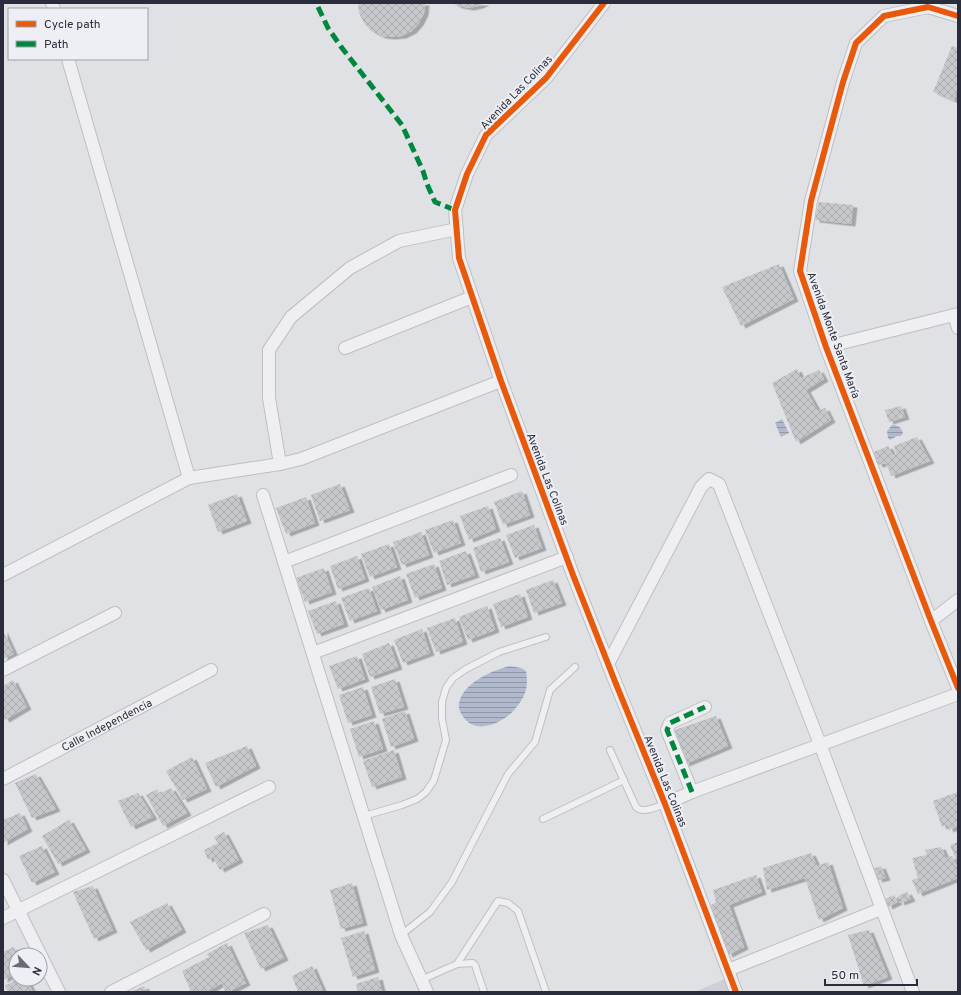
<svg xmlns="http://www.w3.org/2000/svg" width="961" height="995" viewBox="0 0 961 995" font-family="Overpass,sans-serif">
	<defs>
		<pattern id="water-rules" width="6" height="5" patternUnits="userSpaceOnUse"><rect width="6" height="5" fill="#b1b9cc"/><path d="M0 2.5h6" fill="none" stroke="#9097a7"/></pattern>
		<pattern id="building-cross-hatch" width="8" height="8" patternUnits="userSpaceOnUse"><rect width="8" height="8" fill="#c6c8cb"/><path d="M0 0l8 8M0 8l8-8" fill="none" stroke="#aaacaf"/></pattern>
		<filter id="shadow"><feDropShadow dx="4.5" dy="2.5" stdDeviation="0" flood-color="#0004"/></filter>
	</defs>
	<rect width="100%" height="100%" fill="#e0e1e4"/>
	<!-- built -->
	<path fill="#cfd0d7" d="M730 977 736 992H694Z"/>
	<!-- water -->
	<g fill="url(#water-rules)">
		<path d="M782 419 789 433 781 437 775 423Z"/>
		<path d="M892 425C898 425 901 427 903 433L901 436H897L890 440 888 438 887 431Z"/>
		<path d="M510 666 521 668 526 671C529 687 525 698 514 710 503 723 477 735 464 718 461 714 458 709 459 704 462 683 493 670 510 666Z"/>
	</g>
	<!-- building -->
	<g fill="url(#building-cross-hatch)" filter="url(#shadow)">
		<path d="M358 3H425L424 13 419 23 412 31 402 36 391 37 381 36 371 31 364 23 359 13Z"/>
		<path d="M452 3H485L479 6 469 8 458 6Z"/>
		<path d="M952 46 958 48V87L954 101 933 92Z"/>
		<path d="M819 202 853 205 851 224 815 220Z"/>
		<path d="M779 264 794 299 741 326 722 287Z"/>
		<path d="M797 369 801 378 819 370 824 379 806 390 818 411 825 408 831 420 796 442 772 383Z"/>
		<path d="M901 406 905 417 889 422 885 410Z"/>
		<path d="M917 437 930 461 891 476 886 463 878 465 874 452 888 446 893 455 896 453 894 446Z"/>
		<path d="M340 484 350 510 320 521 311 495Z"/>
		<path d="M522 491 530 515 503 525 494 502Z"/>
		<path d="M237 494 247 521 218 532 208 505Z"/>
		<path d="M306 497 315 523 286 534 276 508Z"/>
		<path d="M488 506 496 529 469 540 460 516Z"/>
		<path d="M453 520 461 543 434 553 425 530Z"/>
		<path d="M534 525 542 548 515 558 506 535Z"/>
		<path d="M421 532 429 555 402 565 393 542Z"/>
		<path d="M500 538 509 562 481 572 473 548Z"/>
		<path d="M389 544 397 567 370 577 361 554Z"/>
		<path d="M466 551 475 575 447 585 439 561Z"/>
		<path d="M357 556 365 579 338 589 330 566Z"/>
		<path d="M434 564 442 588 415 598 406 574Z"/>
		<path d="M324 568 332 592 305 602 296 578Z"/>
		<path d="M400 576 408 600 381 610 372 587Z"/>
		<path d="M553 580 562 603 534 613 526 590Z"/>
		<path d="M369 588 377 611 350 621 341 598Z"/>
		<path d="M520 594 528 617 501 627 493 604Z"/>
		<path d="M336 601 344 624 317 634 308 611Z"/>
		<path d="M487 606 495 630 468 640 459 617Z"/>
		<path d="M455 618 463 642 436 652 427 628Z"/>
		<path d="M422 629 430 653 403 663 394 640Z"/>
		<path d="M3 630 14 654 3 659Z"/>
		<path d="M389 643 398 667 370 677 362 654Z"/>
		<path d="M357 656 365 679 338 689 329 666Z"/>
		<path d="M395 679 404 707 380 714 371 687Z"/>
		<path d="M13 680 27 707 5 720 3 717V686Z"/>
		<path d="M363 687 372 715 348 723 339 695Z"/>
		<path d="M405 711 414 739 391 747 382 719Z"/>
		<path d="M716 716 728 746 685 764 675 730Z"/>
		<path d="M374 721 383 749 359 757 350 729Z"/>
		<path d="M247 746 256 766 216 787 205 763Z"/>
		<path d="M394 750 402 777 372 787 363 761Z"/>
		<path d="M192 757 207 789 183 800 166 771Z"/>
		<path d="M36 774 56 809 32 818 15 783Z"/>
		<path d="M171 788 187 813 163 826 146 795 157 789 159 794Z"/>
		<path d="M958 792V826L949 830 947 824 942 827 933 801Z"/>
		<path d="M138 793 153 817 131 827 118 801Z"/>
		<path d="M20 813 28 829 3 843V820Z"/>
		<path d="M69 820 86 850 58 864 42 836Z"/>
		<path d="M224 832 239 860 220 870 213 857 208 860 204 850 218 843 214 837Z"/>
		<path d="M958 842V862H957L950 845Z"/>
		<path d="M42 846 55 872 32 883 19 856Z"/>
		<path d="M941 847 946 858 952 856 958 868V878L918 894 912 880 918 878 912 858 927 855 925 850Z"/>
		<path d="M811 853 817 866 828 862 843 908 819 920 805 878 767 890 763 868Z"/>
		<path d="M881 866 886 878 878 880 873 869Z"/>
		<path d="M756 875 762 892 729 905 744 947 728 955 710 906 716 902 713 890Z"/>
		<path d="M352 883 363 923 341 929 330 890Z"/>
		<path d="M93 886 113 930 94 939 73 892Z"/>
		<path d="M907 892 911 899 900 903 898 896Z"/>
		<path d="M894 895 898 902 888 907 885 899Z"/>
		<path d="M167 903 182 930 146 950 130 922Z"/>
		<path d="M268 925 284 958 261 969 244 933Z"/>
		<path d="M869 930 888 977 864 986 848 935Z"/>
		<path d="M364 931 375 970 353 977 341 938Z"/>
		<path d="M227 943 246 983 228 992H225L222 983 207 992H191L182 971 209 957 207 954Z"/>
		<path d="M14 947 18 955H16V973L3 980V952Z"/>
		<path d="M312 966 323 991 319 992H298L292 976Z"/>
		<path d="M378 977 382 992H358L356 984Z"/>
		<path d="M17 979H26L33 992H8L5 986Z"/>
		<path d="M144 986 147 992H131Z"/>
	</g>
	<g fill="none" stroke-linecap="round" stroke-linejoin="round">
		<!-- service casing -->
		<g stroke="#bebfc2" stroke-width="8">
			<g id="service">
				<path d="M610 750 636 807C643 814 656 807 665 804"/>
				<path d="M364 816 402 805 417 799 426 792 434 780 446 740 442 719V702L446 688 453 678 466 669 499 652 546 637"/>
				<path d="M543 819 624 780"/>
				<path d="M401 935 430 912 452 882 508 774 535 742 550 690 575 667"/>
				<path d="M457 964 494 907 498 901 508 903 518 911 546 992"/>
				<path d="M421 980 457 964 473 963 475 965 484 992"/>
			</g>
		</g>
		<!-- minor casing -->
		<g stroke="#bebfc2" stroke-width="14">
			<g id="minor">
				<path d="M52 3 54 9"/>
				<path d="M604 3 546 78 486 135 467 174 455 210 459 258 501 381 573 575 616 684 665 804 736 992"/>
				<path d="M958 16 928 7 884 16 856 43 843 82 811 201 800 271 826 347 931 621 958 688"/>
				<path d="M68 59 189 478"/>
				<path d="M954 315 958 328"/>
				<path d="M826 347 958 314"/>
				<path d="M345 348 472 297"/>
				<path d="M280 464 269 398V350L291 317 350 268 399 241 457 229"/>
				<path d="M263 495 401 935 427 992"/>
				<path d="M284 562 511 475"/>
				<path d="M3 575 189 478 280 464 301 459 501 381"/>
				<path d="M931 621 958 600"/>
				<path d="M313 653 567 557"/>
				<path d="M608 664 701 487 709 479 719 484 820 744 913 992"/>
				<path d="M3 670 115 613"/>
				<path id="s1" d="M3 779 211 670"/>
				<path d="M692 792 667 730 670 723 705 707"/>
				<path d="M665 804 692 792 958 694"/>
				<path d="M3 880 59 992"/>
				<path d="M3 918 269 787"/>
				<path d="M728 970 881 909"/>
				<path d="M111 992 264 914"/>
			</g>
		</g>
		<!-- service -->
		<use href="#service" stroke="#efeff1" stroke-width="6"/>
		<!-- minor -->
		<use href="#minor" stroke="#efeff1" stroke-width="12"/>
		<!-- quiet -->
		<g stroke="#00873e" stroke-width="5" stroke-dasharray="10 5" stroke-linecap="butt">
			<path d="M318 7 328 28 342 48 402 125 423 171 427 184 435 202 455 210"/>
			<path d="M692 792 667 730 670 723 705 707"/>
		</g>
		<!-- cycleway casing -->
		<g stroke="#edeff4" stroke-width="8">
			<g id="cycleway">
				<path d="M604 3 546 78 486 135 467 174 455 210 459 258 501 381 573 575 616 684 665 804 736 992"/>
				<path d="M958 16 928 7 884 16 856 43 843 82 811 201 800 271 826 347 931 621 958 688"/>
			</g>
		</g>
		<!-- cycleway -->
		<use href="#cycleway" stroke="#e8590c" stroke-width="6"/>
	</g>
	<g text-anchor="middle" stroke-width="4" stroke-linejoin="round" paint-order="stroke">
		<!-- street labels -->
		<g font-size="11" fill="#292c3b" stroke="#edeff4">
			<text transform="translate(516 92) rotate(-46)" y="4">Avenida Las Colinas</text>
			<text transform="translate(834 335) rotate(70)" y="4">Avenida Monte Santa María</text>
			<text transform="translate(548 479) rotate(69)" y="4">Avenida Las Colinas</text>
			<text dy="4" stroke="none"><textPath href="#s1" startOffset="117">Calle Independencia</textPath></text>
			<text transform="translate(666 781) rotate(68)" y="4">Avenida Las Colinas</text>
		</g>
	</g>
	<!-- border -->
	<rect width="961" height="995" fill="none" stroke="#292c3b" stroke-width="8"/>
	<!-- legend -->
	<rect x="8" y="8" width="140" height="52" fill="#edeff4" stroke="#9fa1aa"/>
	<rect x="16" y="21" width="20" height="6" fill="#e8590c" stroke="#9fa1aa"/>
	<text x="44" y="28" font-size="12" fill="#292c3b">Cycle path</text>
	<rect x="16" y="41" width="20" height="6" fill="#00873e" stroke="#9fa1aa"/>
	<text x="44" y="48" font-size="12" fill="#292c3b">Path</text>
	<!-- north arrow -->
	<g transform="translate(28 967) rotate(116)"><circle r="19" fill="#edeff4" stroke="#9fa1aa"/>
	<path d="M0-3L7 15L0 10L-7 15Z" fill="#696b76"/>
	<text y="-6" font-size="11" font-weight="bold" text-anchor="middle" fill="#292c3b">N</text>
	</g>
	<!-- scale -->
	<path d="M825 979v6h92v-6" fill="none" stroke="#292c3b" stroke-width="2"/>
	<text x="831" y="979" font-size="12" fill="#292c3b" stroke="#edeff4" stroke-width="3" paint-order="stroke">50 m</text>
</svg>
